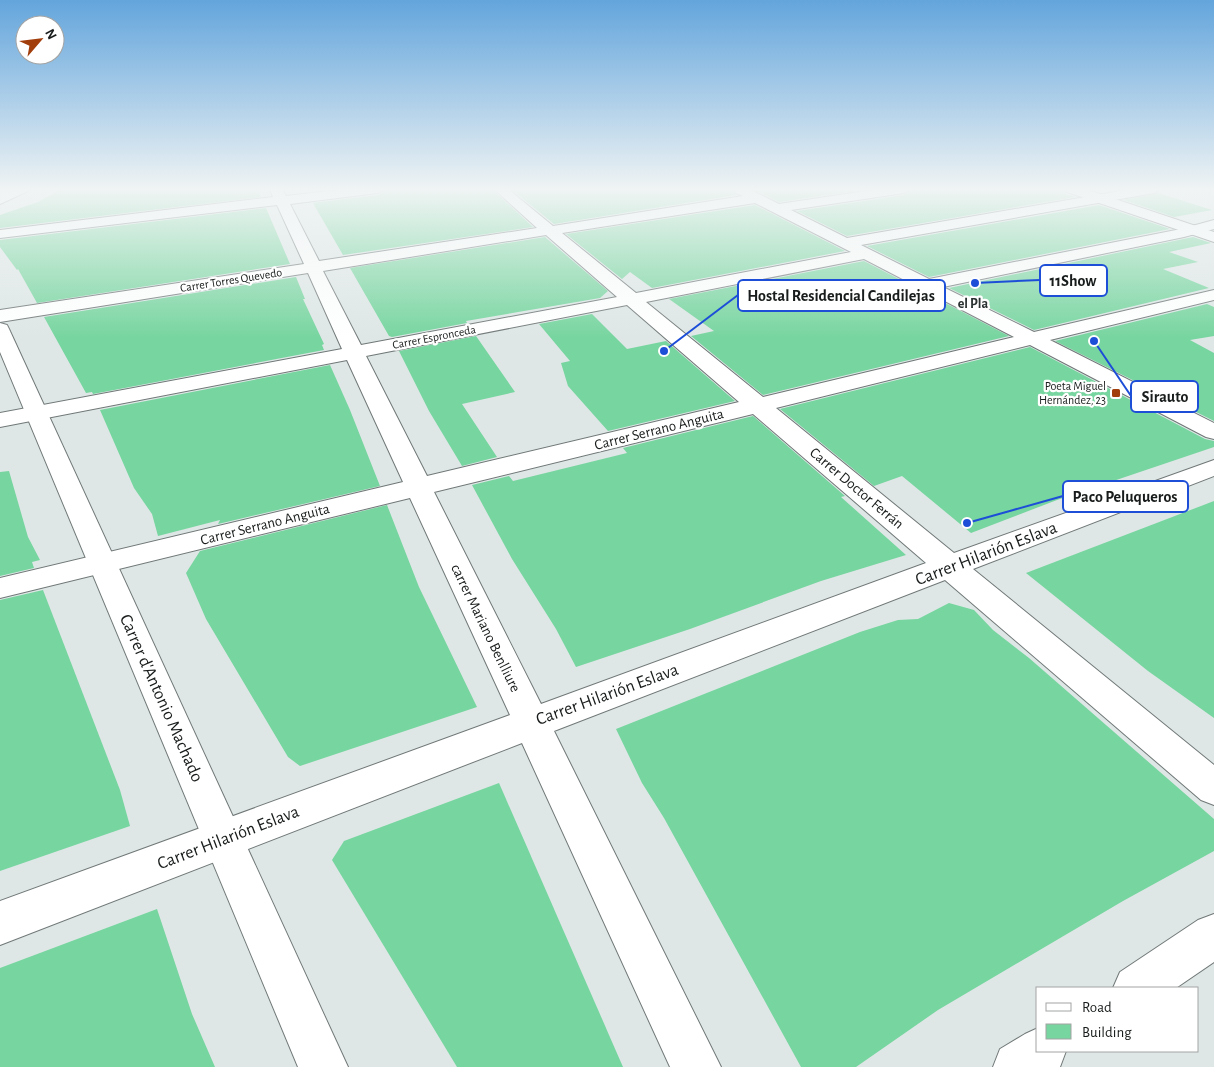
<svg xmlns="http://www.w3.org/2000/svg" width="1214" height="1067" viewBox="0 0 1214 1067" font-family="'Alegreya Sans',sans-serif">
	<rect width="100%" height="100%" fill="#dee7e6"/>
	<!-- building -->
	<g fill="#77d59f">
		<path d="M79 189H258L261 197 0 228V215L38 202 58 191Z"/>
		<path d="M387 189H492L533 227 343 255 313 203 378 195Z"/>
		<path d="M511 189H733L736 195 554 224Z"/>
		<path d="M753 189H867L779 202Z"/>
		<path d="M912 189H1064L1066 194 1075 197 847 236 797 211 904 195Z"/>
		<path d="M1158 193 1212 210 1174 217 1124 200Z"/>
		<path d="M755 205 845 251 652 288 630 272 622 279 566 234Z"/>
		<path d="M1099 205 1170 229 929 277 867 246Z"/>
		<path d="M266 208 290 264 37 303 18 269 17 270 0 247V240Z"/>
		<path d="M545 237 608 291 600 298 466 321 467 323 392 337 389 336 350 268Z"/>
		<path d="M1193 237 1211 243 1169 252 1198 262 1163 269 1209 288 1034 330 949 288Z"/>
		<path d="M864 261 1009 336 763 395 691 336 714 331 669 299Z"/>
		<path d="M296 277 305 299H303L324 344 322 345 324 350 93 394 92 392 86 393 44 317Z"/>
		<path d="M1207 304 1214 307V336L1190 340 1214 353V421L1055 341Z"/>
		<path d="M592 314 627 349 666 341 735 401 608 431 568 386 561 363 570 361 539 324Z"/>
		<path d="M476 336 515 392 462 404 497 457 462 466 429 411 399 351Z"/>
		<path d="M1030 347 1205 439 1214 441V447L1057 500 971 533 902 476 874 486 780 409Z"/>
		<path d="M330 365 350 410 380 486 218 524 220 520 158 536 152 514 134 488 100 410Z"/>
		<path d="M753 416 845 496 841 497 906 555 821 581 690 629 576 667 556 629 512 559 472 485 509 476 513 481 627 453 623 448Z"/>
		<path d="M9 471 28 537 40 560 32 562 34 568 0 576V472Z"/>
		<path d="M1214 501V718L1148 671 1026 573Z"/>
		<path d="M387 505 419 587 477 707 300 766 288 757 206 619 186 573 200 551Z"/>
		<path d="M43 590 120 790 130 826 0 871V600Z"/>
		<path d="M949 603 974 610 993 630 1029 658 1214 819V851L1123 901 938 1010 856 1067H801L664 818 642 783 616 729 860 632 898 620 918 619Z"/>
		<path d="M499 783 623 1067H457L332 860 344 841Z"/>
		<path d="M157 909 192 1014 215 1067H0V968Z"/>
	</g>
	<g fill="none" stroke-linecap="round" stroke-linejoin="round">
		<!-- minor casing -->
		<g stroke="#707877" stroke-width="2">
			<g id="minor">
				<path d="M0 189H14L5 197 0 198Z"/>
				<path d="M270 189H282L286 196 346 189H385L378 193 290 204 319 261 537 228 494 189H508L553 226 743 196 736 193 735 189H749L779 204 879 189H910L904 193 791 210 847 238 1132 189H1161L1154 193 861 245 929 279 1181 229 1214 220V229L1184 237 943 287 1034 332 1214 290V300L1050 340 1214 423V439L1206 437 1030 345 776 408 954 553 1214 460V476L973 569 1214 765V805L1201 800 945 580 554 731 721 1067H670L522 743 0 945V901L510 715 410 498 0 598V578L403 482 347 360 0 427V413L342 349 308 273 0 322V310L304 264 277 205 0 238V230L273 197ZM755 203 851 252 636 293 562 233ZM546 235 617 297 361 345 323 271ZM864 259 1014 337 763 397 646 302ZM627 305 739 402 427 476 366 356ZM753 414 926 563 541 704 434 492Z"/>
				<path d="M1214 914V962L1176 988H1113L1120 972 1198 920Z"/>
				<path d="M1038 1028V1051H1066L1060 1067H993L1000 1049 1025 1034Z"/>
			</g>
		</g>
		<!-- major casing -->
		<g stroke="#707877" stroke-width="2">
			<g id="major">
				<path d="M11 189H28L26 192 0 204V195Z"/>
				<path d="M1066 189H1085L1214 232V242L1067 192Z"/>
				<path d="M0 323 7 325 9 329 348 1067H298L0 352Z"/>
			</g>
		</g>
		<!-- minor -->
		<use href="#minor" fill="#fff" fill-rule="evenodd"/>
		<!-- major -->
		<use href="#major" fill="#fff" fill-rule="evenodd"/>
	</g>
	<!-- sky -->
	<linearGradient id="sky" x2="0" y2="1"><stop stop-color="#63a5dc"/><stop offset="0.56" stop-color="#f0f4f4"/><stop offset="1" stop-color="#f0f4f4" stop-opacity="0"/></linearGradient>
	<rect width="1214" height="338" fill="url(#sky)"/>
	<!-- markers -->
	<rect fill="#a23e0c" stroke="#fff" stroke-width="2" x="1111" y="388" width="10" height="10" rx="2.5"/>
	<g text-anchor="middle" stroke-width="4.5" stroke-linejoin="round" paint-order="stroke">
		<!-- far-street labels -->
		<g font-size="12" fill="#191c1c" stroke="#fff">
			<text transform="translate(231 280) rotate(-9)" y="4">Carrer Torres Quevedo</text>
			<text transform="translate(434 337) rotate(-11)" y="4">Carrer Espronceda</text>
		</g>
		<!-- far-poi labels -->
		<g font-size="12" fill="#191c1c" stroke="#fff" text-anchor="end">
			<text x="1106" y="390">Poeta Miguel<tspan x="1106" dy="14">Hernández, 23</tspan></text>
		</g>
		<!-- far-neighbourhood labels -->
		<g font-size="14" font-weight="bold" fill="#2b3231" stroke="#fff">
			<text x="973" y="308">el Pla</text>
		</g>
		<!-- street labels -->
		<g font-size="15" fill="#191c1c" stroke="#fff">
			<text transform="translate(659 429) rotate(-14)" y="5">Carrer Serrano Anguita</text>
			<text transform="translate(857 488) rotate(40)" y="5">Carrer Doctor Ferrán</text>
			<text transform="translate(265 524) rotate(-14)" y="5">Carrer Serrano Anguita</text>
			<text transform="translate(486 628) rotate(64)" y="5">carrer Mariano Benlliure</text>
		</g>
		<!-- near-street labels -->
		<g font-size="18" fill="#191c1c" stroke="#fff">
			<text transform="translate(986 553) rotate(-21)" y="6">Carrer Hilarión Eslava</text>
			<text transform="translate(607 694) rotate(-20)" y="6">Carrer Hilarión Eslava</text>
			<text transform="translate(162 698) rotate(66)" y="6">Carrer d'Antonio Machado</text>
			<text transform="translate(228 837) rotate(-21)" y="6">Carrer Hilarión Eslava</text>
		</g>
	</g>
	<!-- callouts -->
	<path fill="none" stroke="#1d4ed8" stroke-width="2" d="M975 283L1040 280M664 351L738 295M1094 341L1131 396M967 523L1063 496"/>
	<g fill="#1d4ed8" stroke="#fff" stroke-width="2">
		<circle cx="975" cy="283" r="5"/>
		<circle cx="664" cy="351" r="5"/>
		<circle cx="1094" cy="341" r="5"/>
		<circle cx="967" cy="523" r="5"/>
	</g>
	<g fill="#fff" stroke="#1d4ed8" stroke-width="2">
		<rect x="1040" y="265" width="67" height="31" rx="5"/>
		<rect x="738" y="280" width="207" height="31" rx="5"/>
		<rect x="1131" y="381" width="67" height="31" rx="5"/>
		<rect x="1063" y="481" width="125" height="31" rx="5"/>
	</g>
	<g font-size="16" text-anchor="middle" font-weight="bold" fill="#191c1c">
		<text x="1073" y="286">11Show</text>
		<text x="841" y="301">Hostal Residencial Candilejas</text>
		<text x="1165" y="402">Sirauto</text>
		<text x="1125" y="502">Paco Peluqueros</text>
	</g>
	<!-- legend -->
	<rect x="1036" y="987" width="162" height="65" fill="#ffffff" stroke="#a3a4a4"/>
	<rect x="1046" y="1003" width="25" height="8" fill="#ffffff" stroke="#a3a4a4"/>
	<text x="1082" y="1012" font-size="15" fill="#191c1c">Road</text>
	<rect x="1046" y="1024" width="25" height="15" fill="#77d59f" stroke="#a3a4a4"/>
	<text x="1082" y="1037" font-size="15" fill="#191c1c">Building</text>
	<!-- north arrow -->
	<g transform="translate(40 40) rotate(62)"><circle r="24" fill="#ffffff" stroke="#a3a4a4"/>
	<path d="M0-4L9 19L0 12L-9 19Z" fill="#a23e0c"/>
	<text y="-8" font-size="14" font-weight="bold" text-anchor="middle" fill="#191c1c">N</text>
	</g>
</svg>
